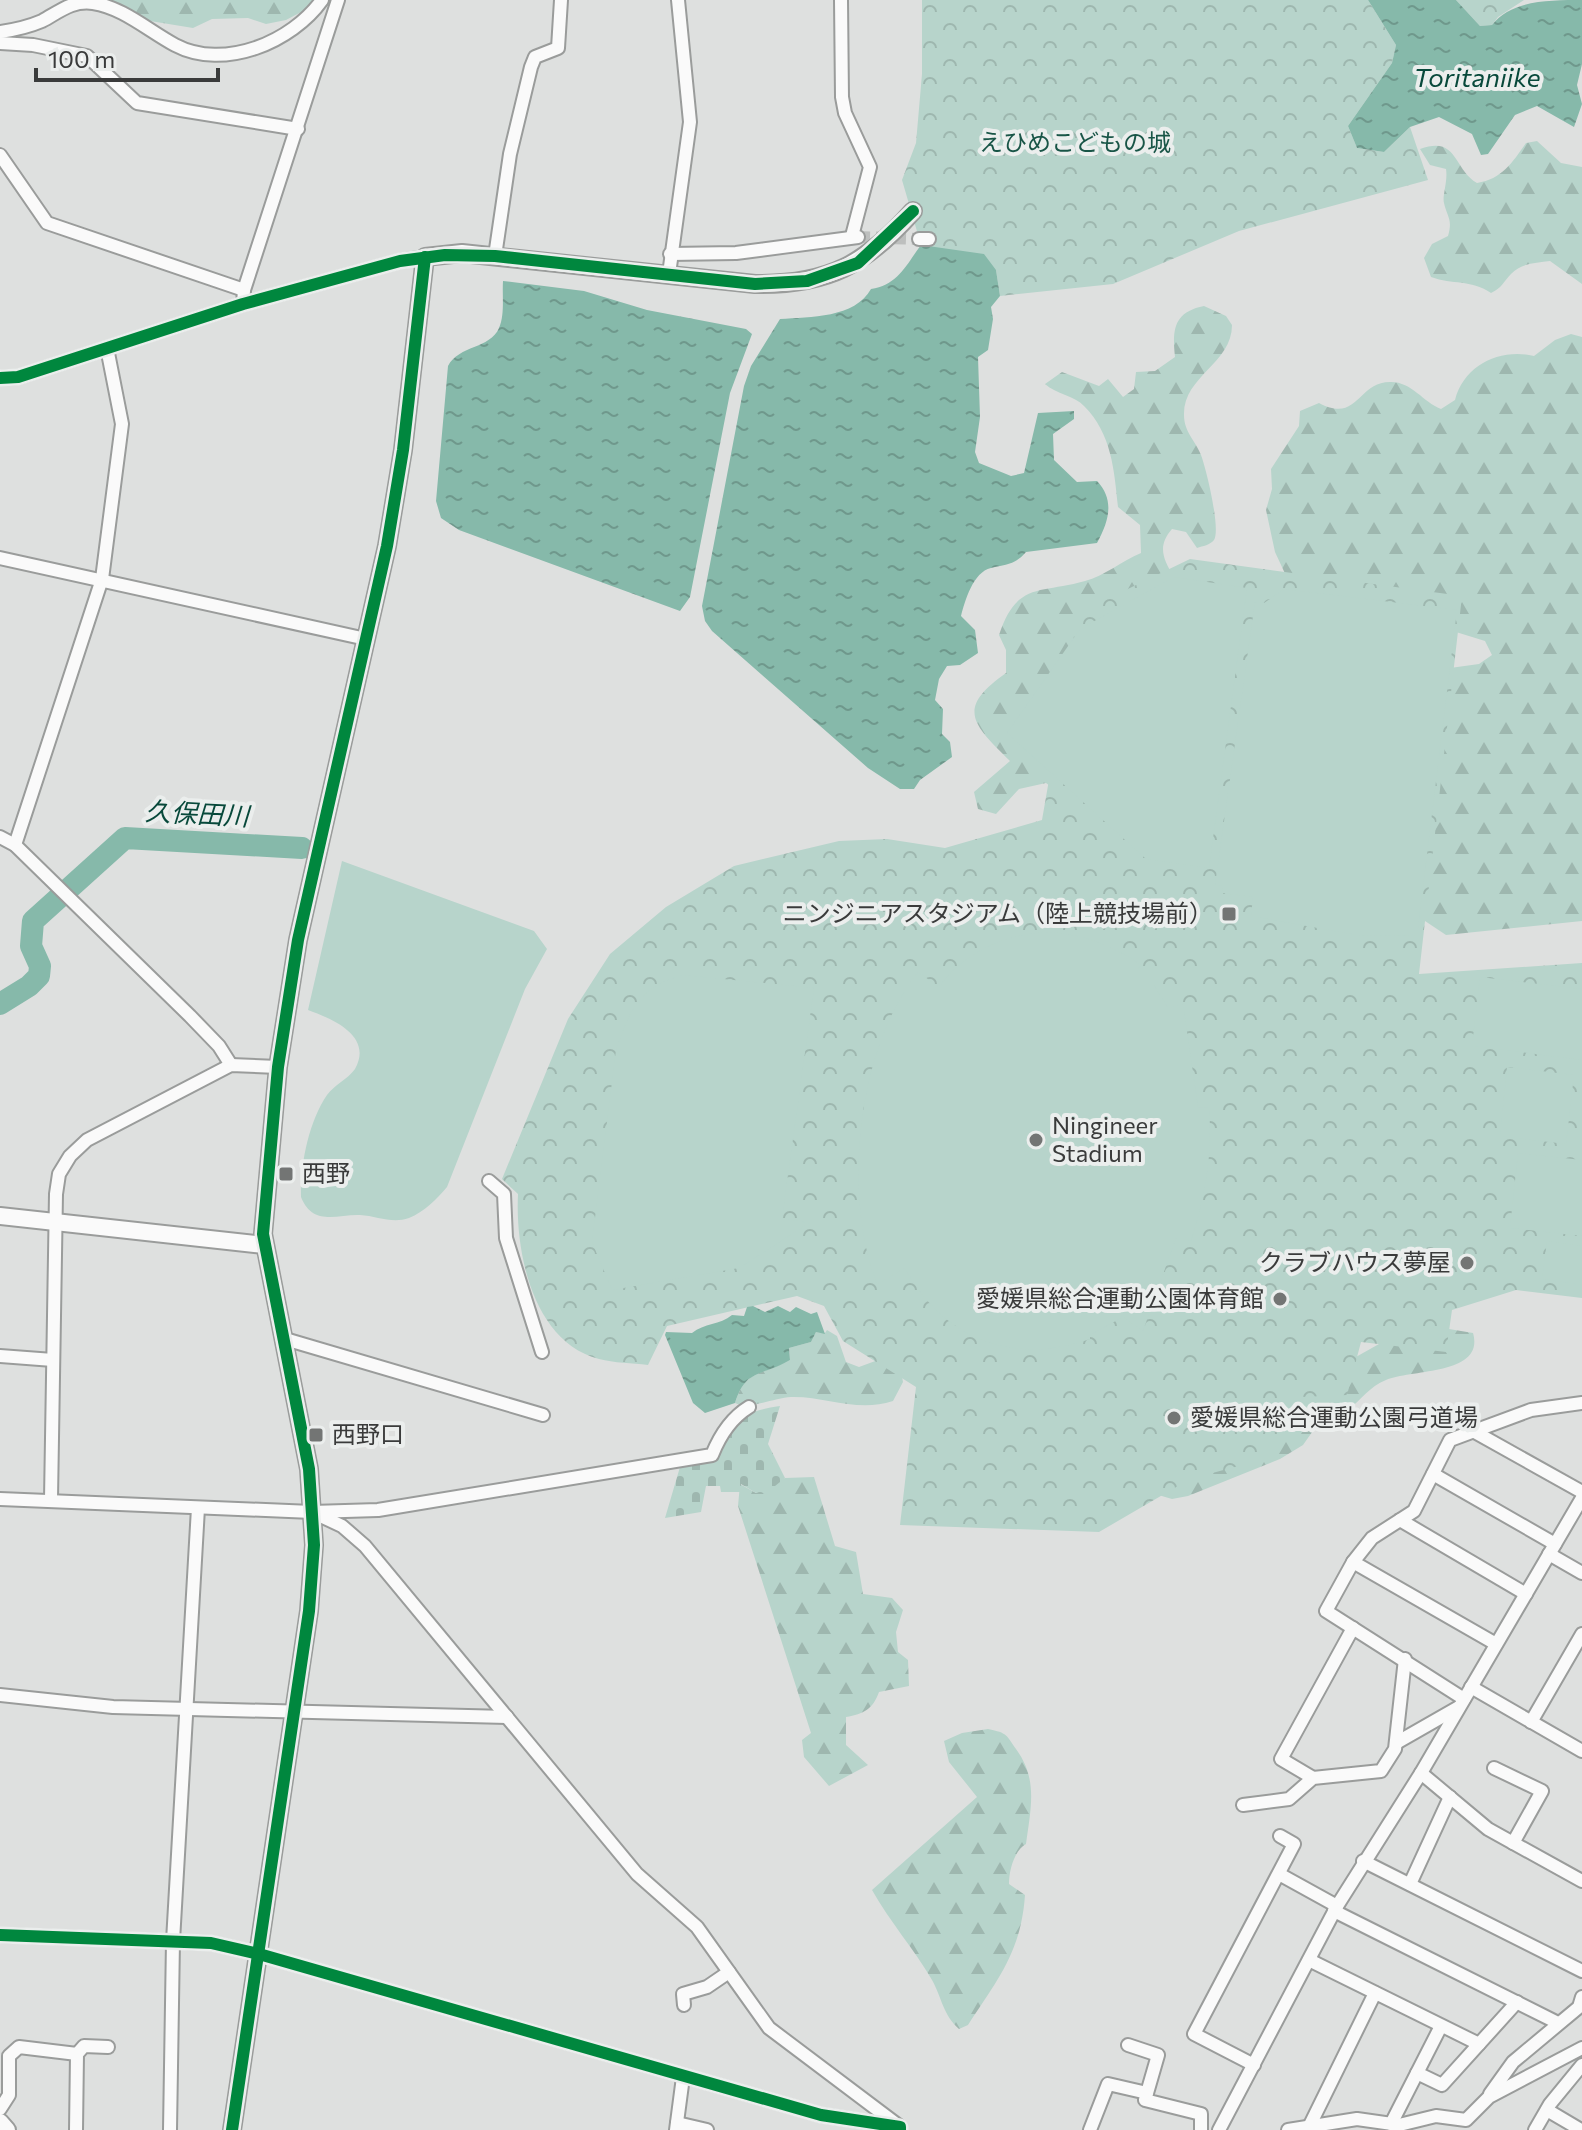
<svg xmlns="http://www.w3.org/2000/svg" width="1582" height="2130" viewBox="0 0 1582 2130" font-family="Commissioner,'Noto Sans JP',sans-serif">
	<defs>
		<pattern id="forest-firs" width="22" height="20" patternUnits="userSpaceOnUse" patternTransform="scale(2)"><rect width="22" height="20" fill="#b7d4cb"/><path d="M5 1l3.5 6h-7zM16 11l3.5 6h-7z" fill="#9eb7af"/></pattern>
		<pattern id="cemetery-stones" width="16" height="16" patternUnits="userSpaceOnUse" patternTransform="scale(2)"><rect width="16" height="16" fill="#b7d4cb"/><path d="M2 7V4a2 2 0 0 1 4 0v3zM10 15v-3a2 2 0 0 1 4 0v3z" fill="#9eb7af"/></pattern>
		<pattern id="park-crowns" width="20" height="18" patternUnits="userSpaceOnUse" patternTransform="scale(2)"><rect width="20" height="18" fill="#b7d4cb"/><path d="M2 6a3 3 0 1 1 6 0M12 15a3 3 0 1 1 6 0" fill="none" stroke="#9eb7af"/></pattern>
		<pattern id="water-ripples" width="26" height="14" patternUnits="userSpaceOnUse" patternTransform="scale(2)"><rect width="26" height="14" fill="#86b9aa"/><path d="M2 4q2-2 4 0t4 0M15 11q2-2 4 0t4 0" fill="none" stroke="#6f988c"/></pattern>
	</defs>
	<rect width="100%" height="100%" fill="#dee0df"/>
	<!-- forest -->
	<g fill="url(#forest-firs)">
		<path d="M108 0H314L305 10 286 20 266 24 248 18 212 19 193 28 138 19Z"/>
		<path d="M1537 141 1561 163 1582 167V284L1550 261C1536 263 1521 263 1511 274 1503 282 1502 288 1491 293 1470 279 1453 285 1431 277L1424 258 1432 244 1448 236C1453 219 1447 217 1444 203 1442 196 1448 181 1446 169L1430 165 1420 149C1458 135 1453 169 1477 183 1502 179 1512 163 1526 143Z"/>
		<path d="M1204 306 1226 316 1232 325C1232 364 1183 376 1184 415 1184 432 1195 440 1201 455 1206 468 1221 529 1214 540 1210 545 1203 546 1197 548L1186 532 1172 529C1157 546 1163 559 1174 577L1115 833 1046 783 1019 789 996 814 978 809 974 792 1010 761C973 724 955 709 1006 673V650L999 635C1017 581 1040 594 1085 581 1104 576 1122 561 1141 553L1140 525 1118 507C1114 470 1112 434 1084 406 1075 396 1056 394 1045 384L1062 372 1099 386 1108 379 1123 397 1134 389 1136 372 1155 371 1175 357C1172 329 1174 312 1204 306Z"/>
		<path d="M1571 334 1582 337V921L1446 935 1419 917 1450 668 1479 664 1492 655 1485 641 1288 580 1275 552 1266 510 1272 489 1271 469 1299 426 1300 411 1319 403C1359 424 1357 381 1391 382 1412 382 1423 402 1441 409L1455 400C1464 365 1500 348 1534 356L1555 340Z"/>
		<path d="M1449 1329 1473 1333C1485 1375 1413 1369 1386 1380 1369 1387 1362 1399 1348 1410L1327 1411 1303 1445 1280 1459 1188 1496 1172 1499 1155 1494 1287 1389 1338 1367 1404 1330 1441 1336Z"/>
		<path d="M827 1330 837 1336 846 1362 859 1367 878 1360 901 1371 903 1382 893 1401C857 1413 826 1396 791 1397 774 1398 748 1410 735 1403 745 1371 759 1375 786 1362L790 1360 789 1348 811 1342 816 1332 825 1333Z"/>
		<path d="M814 1477 835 1546 856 1552 863 1594 892 1598 903 1610 896 1632 898 1652 908 1660 909 1686 879 1692C873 1709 864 1714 846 1717V1745L868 1765 829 1786 804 1757 802 1740 811 1733 738 1506 740 1484 756 1493 785 1478Z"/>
		<path d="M988 1729C1008 1733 1006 1735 1016 1749 1038 1779 1031 1807 1026 1844 1014 1851 1009 1870 1009 1884L1025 1895C1021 1952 998 1979 968 2025L959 2029C943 2015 942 1998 932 1980 914 1949 890 1922 872 1890L977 1797 949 1762 944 1741 962 1733Z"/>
	</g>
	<!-- cemetery -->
	<path fill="url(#cemetery-stones)" d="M780 1406 768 1444 785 1478 765 1494 756 1493 741 1484 740 1492H721L720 1486H706L701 1512 665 1518 680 1467 713 1460C733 1422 738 1412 780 1406Z"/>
	<!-- park -->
	<g fill="url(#park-crowns)">
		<path d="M922 0H1368L1396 45 1392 63 1348 126 1357 148 1384 152 1410 127 1428 180 1239 231 1113 284 1000 296 996 270 921 245 902 180 916 143 922 74Z"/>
		<path d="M1456 0H1524L1498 17 1492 25 1480 26Z"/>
		<path d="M1190 559 1462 596 1419 974 1582 963V1298L1516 1290 1452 1310 1446 1352 1361 1342 1347 1395 1301 1397 1295 1423 1246 1464 1190 1479 1099 1532 900 1525 916 1387 843 1341 824 1306 797 1296 667 1326 648 1365C632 1363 614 1363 599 1359 533 1342 515 1252 518 1194L502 1179 568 1019 610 954 666 907 734 866 839 841 887 839 945 848 1042 820 1078 613Z"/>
	</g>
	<!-- pitch -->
	<g fill="#b7d4cb">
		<path d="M1174 577 1247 588 1209 868 1146 859 1007 733 1080 629Z"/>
		<path d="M1284 589 1457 610 1417 936 1357 935 1251 916 1253 897 1222 893 1223 886 1215 885 1255 602 1264 603Z"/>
		<path d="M342 861 534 931 547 949 525 989 447 1187C437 1199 424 1212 409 1218 392 1224 377 1216 360 1215 338 1214 313 1227 301 1197 300 1165 309 1121 327 1095 334 1085 348 1079 355 1069 374 1035 330 1018 308 1010Z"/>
		<path d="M1043 932C1080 933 1111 944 1141 965L1138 969 1154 985 1168 1008 1183 1004 1198 1107 1209 1108C1213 1153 1205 1198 1191 1241L1176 1238 1143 1331 1123 1317 1090 1335V1339C1013 1366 943 1339 905 1268L877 1284C842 1194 857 1049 918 972L939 987C965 952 1000 937 1043 932Z"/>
		<path d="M683 975 814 988 782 1218 809 1223 739 1268 612 1290 592 1242 616 1050C630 1009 639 987 683 975Z"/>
		<path d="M1480 977 1582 989V1060L1472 1046Z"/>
		<path d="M1507 1067 1574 1075 1566 1144 1500 1136Z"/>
		<path d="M1518 1153 1582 1160V1236L1510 1228Z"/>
		<path d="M1547 1241 1582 1246V1285L1542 1279Z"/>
	</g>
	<!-- water -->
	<g fill="url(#water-ripples)">
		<path d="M1368 0H1456L1480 26 1492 25C1511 0 1550 0 1582 0V64L1577 85 1582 104 1574 127 1537 106 1515 115 1488 154 1481 155 1472 134 1439 117 1410 127 1384 152 1357 148 1348 126 1392 63 1396 45Z"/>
		<path d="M921 245 984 254 996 270 1000 296 991 307 993 319 988 350 978 357 980 417 975 452 979 463 1011 476 1024 473 1038 413 1074 411V419L1053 434 1054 460 1077 482 1097 481C1115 500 1109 521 1097 543L1026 552C1015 565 1006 564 991 568 973 572 965 601 961 616L975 630 978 653 960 665 947 666 939 679 935 700 943 709 942 734 950 742 952 757 920 780 914 789H900L868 768 712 631 705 621 702 606 744 386 751 366 780 319C810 317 855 318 871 289 898 285 906 265 921 245Z"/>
		<path d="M503 281 584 291 647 310 746 329 752 334 730 393 690 597 680 611 459 530 441 518 436 501 448 366C459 345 490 349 499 328 505 314 502 296 503 281Z"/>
		<path d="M753 1306 765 1312 778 1306 790 1312 796 1307 811 1314 817 1312 825 1334 816 1332 811 1342 789 1348 790 1360C761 1377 746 1368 735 1403L705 1413 693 1403 665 1335 666 1332 692 1333C704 1323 720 1325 732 1315L744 1316 747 1307Z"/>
	</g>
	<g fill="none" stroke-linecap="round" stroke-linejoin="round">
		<!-- river -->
		<path stroke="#86b9aa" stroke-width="22" d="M0 1004 29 986 39 976 40 966 31 946 33 921 125 838 302 848"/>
		<!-- minor-tunnel -->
		<path stroke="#bdbfbe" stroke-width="12" stroke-dasharray="12 6" stroke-linecap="butt" d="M858 237 919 239"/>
		<!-- minor casing -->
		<g stroke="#9a9c9b" stroke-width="16">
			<g id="minor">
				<path d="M841 0 842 97 845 113 870 167 852 236"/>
				<path d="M0 32C14 30 28 27 42 21 59 12 72 0 93 3 122 7 149 31 175 45 224 71 292 42 322 0"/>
				<path d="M0 43 33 45 87 56 137 103 298 129"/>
				<path d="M0 155 47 223 244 290"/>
				<path d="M919 239H929"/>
				<path d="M670 254 736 253 858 237"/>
				<path d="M495 256 510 154 531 67 535 57 558 48 561 0"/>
				<path d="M669 274 690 122 678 0"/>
				<path d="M243 304 244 290 338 0"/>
				<path d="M0 378 18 377 243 304 400 261 425 257"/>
				<path d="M0 558 366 639"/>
				<path d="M0 837 15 845 190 1016 219 1046 231 1065"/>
				<path d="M15 845 102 579 122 424 107 348"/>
				<path d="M489 1181 504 1194 506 1238 542 1352"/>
				<path d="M285 1339 543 1415"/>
				<path d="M0 1356 53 1360"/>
				<path d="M1473 1431 1582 1492"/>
				<path d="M1433 1474 1555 1544"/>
				<path d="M0 1499 312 1512 378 1510 712 1455C720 1435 731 1418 749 1407"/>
				<path d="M51 1499 56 1194 59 1174 70 1156 87 1140 231 1065 278 1067"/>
				<path d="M312 1512 342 1526 365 1546 637 1874 697 1927 769 2028 899 2126"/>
				<path d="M1400 1520 1526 1594"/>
				<path d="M1549 1554 1582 1573"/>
				<path d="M1353 1562 1496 1644"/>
				<path d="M1471 1687 1582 1751"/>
				<path d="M0 1695 113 1707 507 1717"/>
				<path d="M1464 1699 1326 1611 1353 1562 1372 1538 1414 1511 1450 1440 1531 1410 1582 1403"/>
				<path d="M1531 1722 1582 1634"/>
				<path d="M1396 1743 1459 1707"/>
				<path d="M1494 1768 1542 1791 1513 1843"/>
				<path d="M1421 1773 1488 1829 1582 1881"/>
				<path d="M1313 1778 1281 1759 1353 1628"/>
				<path d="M1243 1805 1289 1799 1313 1778 1381 1771 1395 1749 1405 1659"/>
				<path d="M1363 1861 1582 1971"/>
				<path d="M1279 1874 1337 1906"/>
				<path d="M1410 1884 1450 1797"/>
				<path d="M1334 1911 1558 2023"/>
				<path d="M0 1935 211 1943 259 1954 821 2115 900 2127V2130"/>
				<path d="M1309 1960 1479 2044"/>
				<path d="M684 2005 683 1994 707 1987 729 1972"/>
				<path d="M1128 2045 1158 2055 1145 2100 1201 2114V2130"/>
				<path d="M1254 2065 1194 2034 1294 1844 1280 1836"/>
				<path d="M1417 2073 1442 2085 1517 2002"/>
				<path d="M1490 2094 1513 2062 1579 2007 1582 1997"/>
				<path d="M0 2109 9 2095V2056L19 2047 77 2054"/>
				<path d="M1547 2110 1581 2130"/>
				<path d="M677 2123 707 2130"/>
				<path d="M1391 2124 1441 2026"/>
				<path d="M1309 2127 1375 1993"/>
				<path d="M76 2130 77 2054 84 2046 108 2047"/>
				<path d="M170 2130 173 1941 198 1508"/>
				<path d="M676 2130 683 2077"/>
				<path d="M1090 2130 1108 2084 1147 2093"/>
				<path d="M1219 2130 1337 1906 1421 1773 1582 1498"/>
				<path d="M1288 2130 1357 2119 1399 2125 1436 2116 1466 2120 1489 2097 1582 2048"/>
				<path d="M1535 2130 1550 2104 1582 2065"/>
			</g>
		</g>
		<!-- tertiary casing -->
		<g stroke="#9a9c9b" stroke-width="20">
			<g id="tertiary">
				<path d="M0 1216 264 1245"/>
				<path d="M0 2122 7 2130"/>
				<path d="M232 2130 309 1611 314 1545 309 1469 263 1234 278 1067 298 940 387 546 403 450 425 257 462 253 755 284C828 285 865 265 913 211"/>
			</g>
		</g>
		<!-- minor -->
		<use href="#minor" stroke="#fafafa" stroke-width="12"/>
		<!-- tertiary -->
		<use href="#tertiary" stroke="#fafafa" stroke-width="16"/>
		<!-- cycleway casing -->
		<g stroke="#ebeeed" stroke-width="17">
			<g id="cycleway">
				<path d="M0 378 18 377 243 304 400 261 445 255 495 256 755 284 807 281 858 263 913 211"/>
				<path d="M0 1935 211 1943 259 1954 821 2115 900 2127V2130"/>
				<path d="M232 2130 309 1611 314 1545 309 1469 263 1234 278 1067 298 940 387 546 403 450 425 257"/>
			</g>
		</g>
		<!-- cycleway -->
		<use href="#cycleway" stroke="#00873e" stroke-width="12"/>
	</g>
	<!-- markers -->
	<g fill="#737574" stroke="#ebeeed" stroke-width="3">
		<rect x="1221" y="906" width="16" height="16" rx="4"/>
		<circle cx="1036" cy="1140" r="8"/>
		<rect x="278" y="1166" width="16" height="16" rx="4"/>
		<circle cx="1467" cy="1263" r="8"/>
		<circle cx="1280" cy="1299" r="8"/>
		<circle cx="1174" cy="1418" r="8"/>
		<rect x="308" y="1427" width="16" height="16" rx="4"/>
	</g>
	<g text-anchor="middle" stroke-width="8" stroke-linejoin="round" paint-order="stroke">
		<!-- park labels -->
		<g font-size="24" fill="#195547" stroke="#ebeeed">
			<text x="1075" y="151">えひめこどもの城</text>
		</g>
		<!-- poi labels -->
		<g font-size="24" fill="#3a3b3b" stroke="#ebeeed" text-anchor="start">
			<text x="1213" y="922" text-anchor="end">ニンジニアスタジアム（陸上競技場前）</text>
			<text x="1052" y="1134">Ningineer<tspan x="1052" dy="28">Stadium</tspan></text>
			<text x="302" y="1182">西野</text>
			<text x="1451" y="1271" text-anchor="end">クラブハウス夢屋</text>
			<text x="1264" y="1307" text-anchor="end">愛媛県総合運動公園体育館</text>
			<text x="1190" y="1426">愛媛県総合運動公園弓道場</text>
			<text x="332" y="1443">西野口</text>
		</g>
		<!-- water labels -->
		<g font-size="26" font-style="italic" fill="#08493b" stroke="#ebeeed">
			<text x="1477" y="87">Toritaniike</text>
			<text transform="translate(197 814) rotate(3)" y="9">久保田川</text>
		</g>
	</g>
	<!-- scale -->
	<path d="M36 68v12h182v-12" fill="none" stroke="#3a3b3b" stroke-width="4"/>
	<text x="48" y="68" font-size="24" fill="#3a3b3b" stroke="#ebeeed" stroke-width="6" paint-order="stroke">100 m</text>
</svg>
